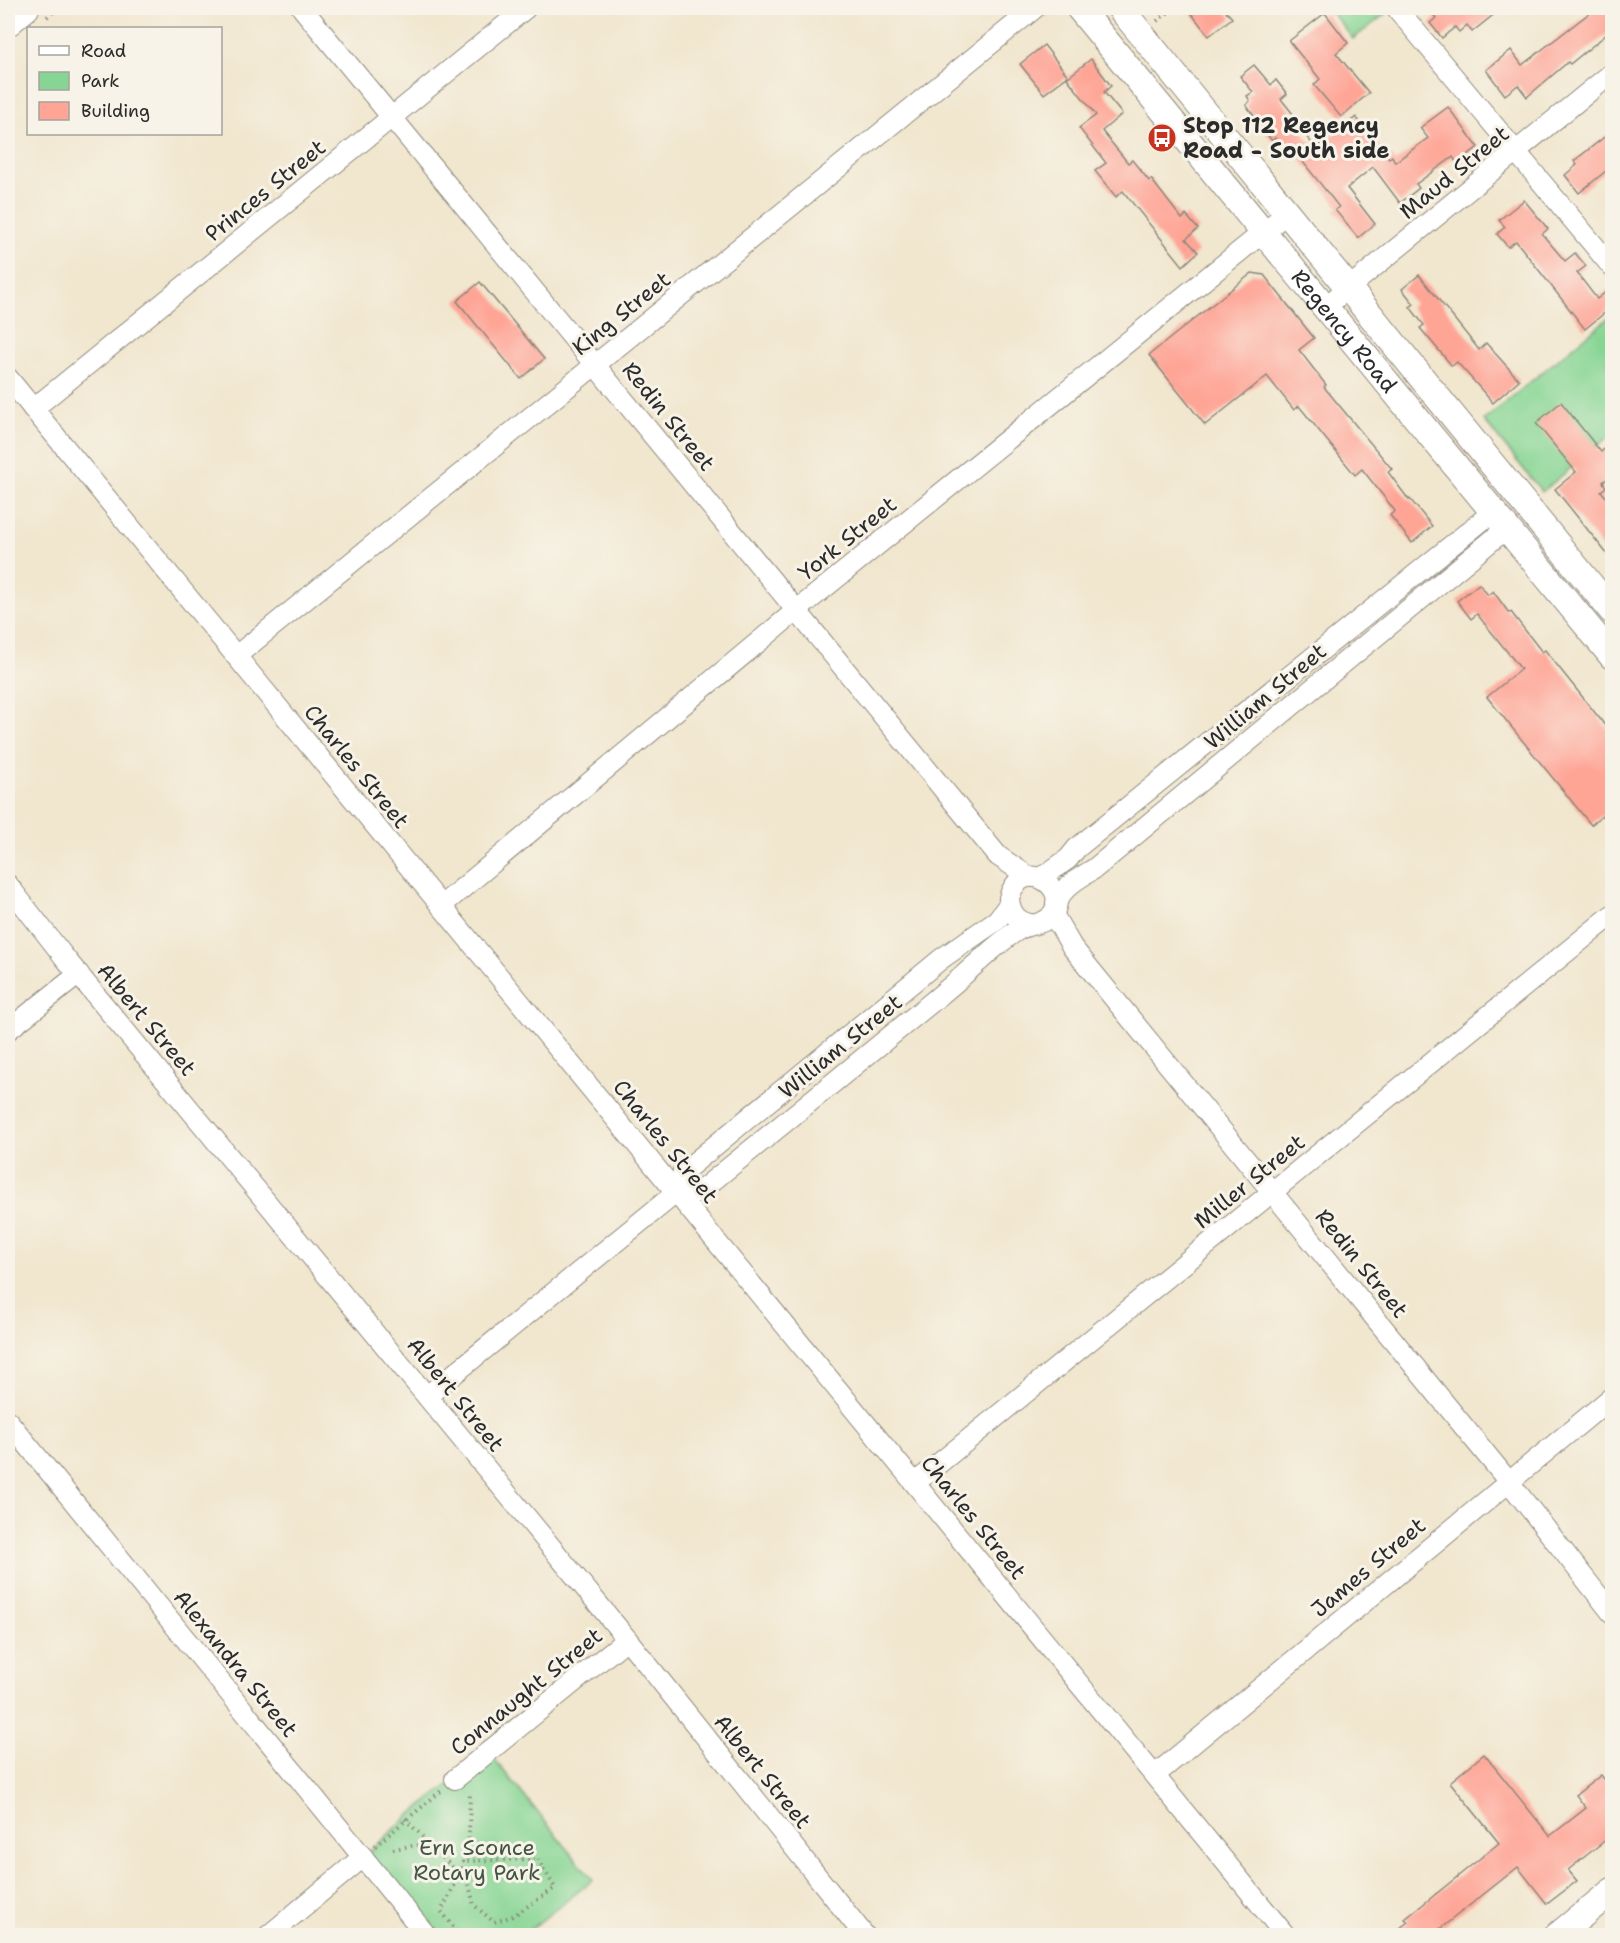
<svg xmlns="http://www.w3.org/2000/svg" width="1620" height="1943" viewBox="0 0 1620 1943" font-family="'Shantell Sans',sans-serif">
	<rect width="100%" height="100%" fill="#f7f3e8"/>
	<filter id="ink" filterUnits="userSpaceOnUse"><feTurbulence type="fractalNoise" baseFrequency=".0167" numOctaves="2"/><feDisplacementMap in="SourceGraphic" scale="12" xChannelSelector="R" yChannelSelector="G"/><feConvolveMatrix kernelMatrix="1 2 1 2 8 2 1 2 1" color-interpolation-filters="sRGB"/></filter>
	<filter id="wash" filterUnits="userSpaceOnUse"><feTurbulence type="fractalNoise" baseFrequency=".008" numOctaves="4" result="noise"/><feDisplacementMap in="SourceGraphic" scale="24" xChannelSelector="R" yChannelSelector="G"/><feGaussianBlur stdDeviation="1.35" result="paint"/><feColorMatrix in="noise" values="0 0 0 0 0 0 0 0 0 0 0 0 0 0 0 0 0 1.4 0 .05"/><feComposite in="paint" operator="in"/></filter>
	<g filter="url(#wash)">
		<rect width="100%" height="100%" fill="#f1e6ce"/>
		<!-- green -->
		<g fill="#87d594" stroke="#598060" stroke-width="1.5">
			<path d="M1328 8H1393L1353 39Z"/>
			<path d="M1612 315V434L1542 492 1484 420Z"/>
			<path d="M489 1753 593 1880 523 1935H427L363 1857 409 1816Z"/>
		</g>
		<g id="blocks">
			<!-- building -->
			<g fill="#fea596">
				<path d="M1187 8H1223L1232 18 1209 36Z"/>
				<path d="M1427 8H1502L1472 32 1467 25 1459 32 1455 27 1442 38 1430 23 1436 18Z"/>
				<path d="M1596 8H1612V30L1570 64 1568 62 1527 97 1518 85 1505 95 1486 70 1511 50 1522 65Z"/>
				<path d="M1325 13 1348 43 1336 53 1369 93 1341 117 1314 85 1320 79 1289 41Z"/>
				<path d="M1044 45 1068 76 1044 94 1020 64Z"/>
				<path d="M1091 59 1111 86 1104 92 1122 114 1102 131 1128 163 1132 160 1149 181 1151 179 1182 219 1186 215 1198 229 1186 239 1198 252 1183 266 1123 191 1116 197 1095 171 1106 163 1079 128 1096 115 1067 78Z"/>
				<path d="M1254 65 1271 85 1276 80 1287 94 1281 99 1297 119 1294 122 1316 148 1356 117 1389 158 1392 156 1395 162 1428 138 1420 128 1448 107 1478 147 1457 163 1453 157 1416 184 1419 188 1400 203 1373 167 1347 188 1375 224 1358 238 1335 210 1339 207 1291 147 1286 152 1275 138 1272 141 1246 105 1250 101 1247 96 1253 92 1240 76Z"/>
				<path d="M1612 131V166L1579 193 1565 175 1577 165 1574 161Z"/>
				<path d="M1524 200 1548 229 1542 234 1565 261 1575 253 1586 266 1577 273 1597 299 1612 287V307L1585 329 1516 241 1508 247 1497 234 1505 227 1499 220Z"/>
				<path d="M1252 273 1264 275 1314 338 1299 350 1326 385 1324 387 1392 469 1388 472 1409 500 1410 499 1432 526 1412 543 1390 515 1395 511 1362 469 1355 475 1299 406 1294 410 1267 376 1205 425 1149 355Z"/>
				<path d="M1419 275 1479 350 1486 343 1519 380 1493 403 1457 362 1452 366 1420 328 1424 325 1410 307 1414 304 1402 289Z"/>
				<path d="M480 282 544 359 521 379 457 301Z"/>
				<path d="M1561 402 1601 452 1612 442V475L1603 482 1606 487 1601 491 1612 504V560L1555 489 1576 472 1536 423Z"/>
				<path d="M1479 584 1488 595 1493 591 1509 613 1511 612 1542 652 1545 650 1612 734V808L1591 825 1487 697 1521 669 1477 614 1471 619 1457 601Z"/>
				<path d="M1484 1754 1550 1836 1586 1808 1576 1795 1601 1775 1612 1789V1835L1568 1870 1577 1881 1547 1904 1518 1867 1432 1935H1391L1408 1922 1405 1919 1499 1843 1450 1782Z"/>
			</g>
		</g>
	</g>
	<g filter="url(#ink)">
		<use href="#blocks" fill-opacity="0" stroke="#8e887c" stroke-width="1.5"/>
		<g fill="none" stroke-linecap="round" stroke-linejoin="round">
			<!-- minor casing -->
			<g stroke="#8e887c" stroke-width="22">
				<g id="minor">
					<path d="M302 8 998 856 1029 877"/>
					<path d="M1398 10 1612 267"/>
					<path d="M1325 307 1612 73"/>
					<path d="M8 378 1286 1936"/>
					<path d="M33 409 526 8"/>
					<path d="M236 656 1035 8"/>
					<path d="M1041 878 1068 859 1077 848 1494 511"/>
					<path d="M8 885 65 958 627 1639 865 1936"/>
					<path d="M1056 903C1064 886 1079 878 1094 869L1507 528"/>
					<path d="M441 906 797 610 1287 213"/>
					<path d="M1053 914 1072 947 1509 1482 1612 1613"/>
					<path d="M8 1030 79 974"/>
					<path d="M677 1192H699C777 1129 855 1065 932 1002 948 989 963 976 977 963 991 951 1004 938 1020 929 1029 924 1041 925 1049 918 1077 891 1022 852 1009 898 1010 912 1016 921 1030 924"/>
					<path d="M427 1396 677 1192 683 1172 941 959 997 920 1009 904"/>
					<path d="M8 1421 427 1936"/>
					<path d="M915 1483 1612 915"/>
					<path d="M1155 1775 1612 1397"/>
					<path d="M455 1779 627 1639"/>
					<path d="M268 1936 363 1857"/>
				</g>
			</g>
			<!-- major casing -->
			<g stroke="#8e887c" stroke-width="28">
				<g id="major">
					<path id="s1" d="M1079 8 1612 656"/>
					<path d="M1120 8 1612 611"/>
					<path d="M8 23 26 8"/>
					<path d="M1557 1936 1612 1891"/>
				</g>
			</g>
			<!-- path -->
			<g stroke="#8e887c" stroke-width="4" stroke-dasharray="1.5 4.5" stroke-linecap="butt">
				<path d="M47 17 58 8"/>
				<path d="M1157 21 1174 8"/>
				<path d="M405 1819 460 1875 441 1911 461 1936"/>
				<path d="M375 1846 441 1791"/>
				<path d="M393 1849 430 1843"/>
				<path d="M538 1859 555 1888 513 1916 494 1922 474 1905 463 1861Z"/>
				<path d="M460 1874 469 1838 470 1793"/>
			</g>
			<!-- minor -->
			<use href="#minor" stroke="#fff" stroke-width="20"/>
			<!-- major -->
			<use href="#major" stroke="#fff" stroke-width="26"/>
		</g>
	</g>
	<!-- icons -->
	<defs>
		<g id="bus-disc" transform="scale(1.5)"><circle r="9.5" fill="#c8321e" stroke="#f7f3e8"/><path d="M-5-6H5V4H4V6H2V4H-2V6H-4V4H-5ZM-3.5-4V0h7V-4ZM-3.5 1.2v1.5H-2V1.2ZM2 1.2v1.5H3.5V1.2Z" fill="#fff"/></g>
	</defs>
	<g fill-rule="evenodd">
		<use href="#bus-disc" x="1162" y="138"/>
	</g>
	<g text-anchor="middle" stroke-width="6" stroke-linejoin="round" paint-order="stroke">
		<!-- poi labels -->
		<g font-size="22" font-weight="bold" fill="#2b2b2b" stroke="#f7f3e8" text-anchor="start">
			<text x="1183" y="133">Stop 112 Regency<tspan x="1183" dy="25">Road - South side</tspan></text>
		</g>
		<!-- street labels -->
		<g font-size="22" fill="#2b2b2b" stroke="#f7f3e8">
			<text transform="translate(1454 172) rotate(-39)" y="8">Maud Street</text>
			<text transform="translate(265 190) rotate(-39)" y="8">Princes Street</text>
			<text transform="translate(621 313) rotate(-39)" y="8">King Street</text>
			<text dy="8" stroke="none"><textPath href="#s1" startOffset="418">Regency Road</textPath></text>
			<text transform="translate(669 416) rotate(51)" y="8">Redin Street</text>
			<text transform="translate(847 538) rotate(-39)" y="8">York Street</text>
			<text transform="translate(1265 696) rotate(-40)" y="8">William Street</text>
			<text transform="translate(357 766) rotate(51)" y="8">Charles Street</text>
			<text transform="translate(147 1019) rotate(50)" y="8">Albert Street</text>
			<text transform="translate(840 1046) rotate(-39)" y="8">William Street</text>
			<text transform="translate(666 1141) rotate(51)" y="8">Charles Street</text>
			<text transform="translate(1249 1181) rotate(-39)" y="8">Miller Street</text>
			<text transform="translate(1362 1263) rotate(51)" y="8">Redin Street</text>
			<text transform="translate(456 1394) rotate(51)" y="8">Albert Street</text>
			<text transform="translate(974 1517) rotate(51)" y="8">Charles Street</text>
			<text transform="translate(1368 1567) rotate(-40)" y="8">James Street</text>
			<text transform="translate(236 1663) rotate(51)" y="8">Alexandra Street</text>
			<text transform="translate(526 1691) rotate(-39)" y="8">Connaught Street</text>
			<text transform="translate(763 1771) rotate(51)" y="8">Albert Street</text>
		</g>
		<!-- park labels -->
		<g font-size="22" fill="#425645" stroke="#f7f3e8">
			<text x="477" y="1855">Ern Sconce<tspan x="477" dy="25">Rotary Park</tspan></text>
		</g>
	</g>
	<!-- margin -->
	<rect width="1620" height="1943" fill="none" stroke="#f7f3e8" stroke-width="30"/>
	<!-- legend -->
	<rect x="27" y="27" width="195" height="108" fill="#f7f3e8" stroke="#a5a39c" stroke-width="1.5"/>
	<rect x="39" y="46" width="30" height="9" fill="#ffffff" stroke="#a5a39c" stroke-width="1.5"/>
	<text x="81" y="57" font-size="18" fill="#2b2b2b">Road</text>
	<rect x="39" y="72" width="30" height="18" fill="#87d594" stroke="#a5a39c" stroke-width="1.5"/>
	<text x="81" y="87" font-size="18" fill="#2b2b2b">Park</text>
	<rect x="39" y="102" width="30" height="18" fill="#fea596" stroke="#a5a39c" stroke-width="1.5"/>
	<text x="81" y="117" font-size="18" fill="#2b2b2b">Building</text>
</svg>
